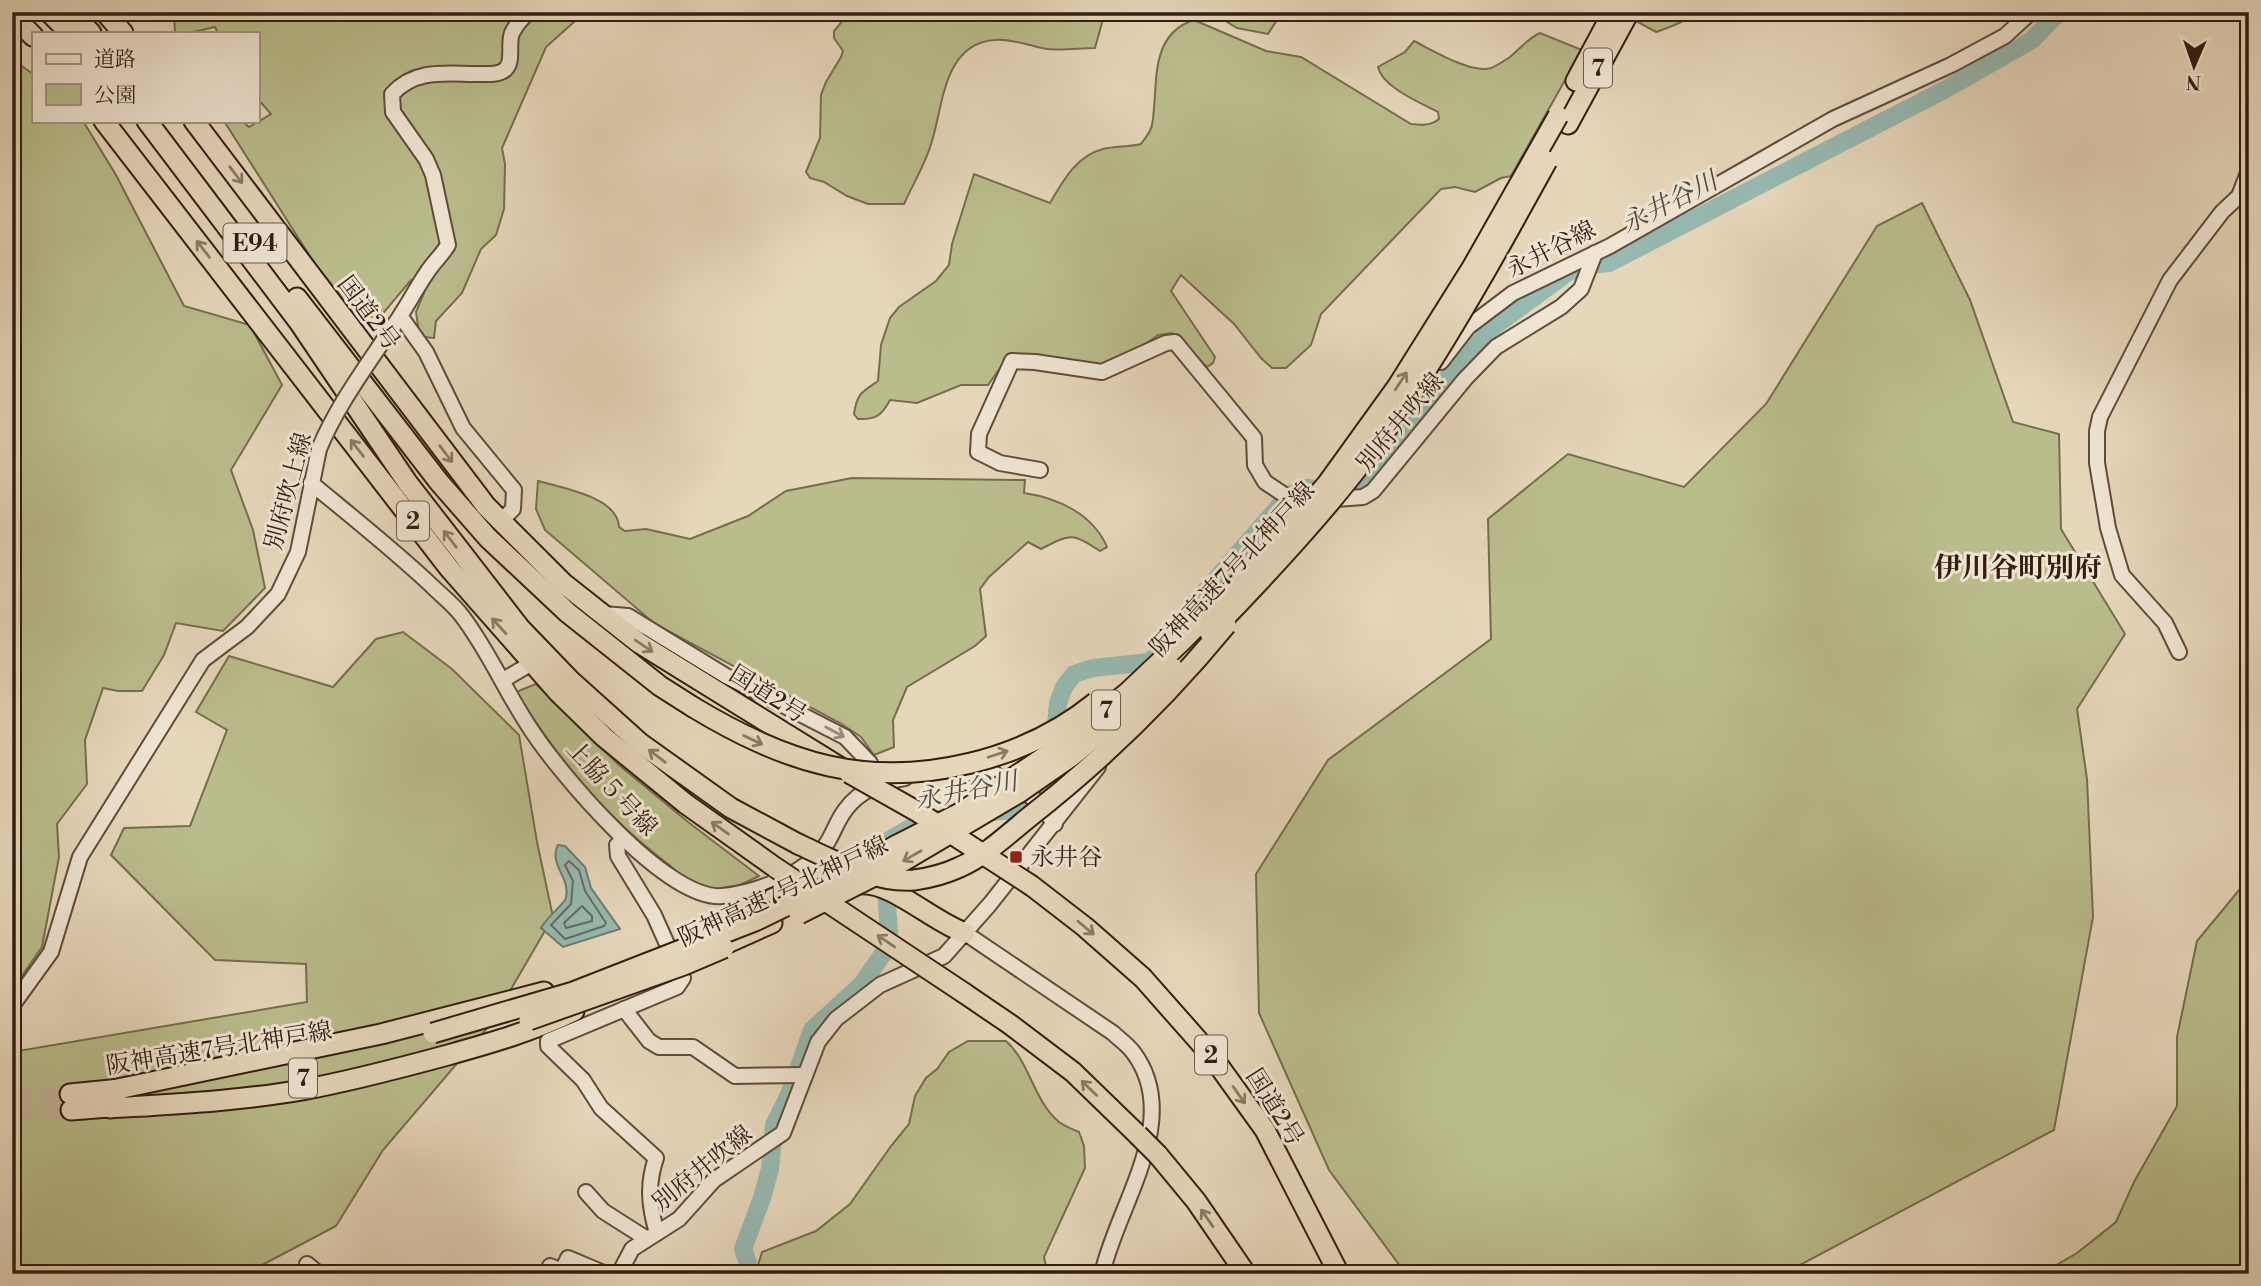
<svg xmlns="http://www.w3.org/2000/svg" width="2261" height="1286" viewBox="0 0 2261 1286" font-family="'Libre Bodoni','Noto Serif JP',serif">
	<rect width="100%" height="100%" fill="#e6d6ba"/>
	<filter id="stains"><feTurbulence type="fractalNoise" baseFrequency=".00286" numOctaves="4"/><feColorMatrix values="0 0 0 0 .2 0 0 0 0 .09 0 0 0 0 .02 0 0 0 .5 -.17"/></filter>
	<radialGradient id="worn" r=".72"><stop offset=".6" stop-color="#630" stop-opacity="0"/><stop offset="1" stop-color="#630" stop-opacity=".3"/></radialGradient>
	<!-- green -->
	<g fill="#babc8c" stroke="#766d4e" stroke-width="2">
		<path d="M181 12H585L546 47 502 148 505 164 504 209 496 235 481 249 462 293 436 321 434 338 424 337 419 332 416 312 424 293 411 280 380 317 364 316 325 280 224 121H242L249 127 271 114 257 98V33H218L215 27 189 33H175L174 15Z"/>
		<path d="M814 12H1105L1095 48C1078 48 1058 52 1042 48 1027 45 1009 38 994 40 944 44 943 105 932 141 926 163 913 184 904 204H868L847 196 824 182 810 178 806 172 820 138 821 95 826 82 841 57 843 51 834 38V31L844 19 839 14 817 15Z"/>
		<path d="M1211 12H1282L1268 34 1237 28Z"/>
		<path d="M1641 12H1696C1685 22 1670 27 1656 32L1636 21Z"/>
		<path d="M1194 20 1266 51 1301 57 1411 124C1421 125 1431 126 1439 119L1438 112C1421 103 1382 87 1378 67L1405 52 1414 41C1432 50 1471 74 1491 68 1497 66 1505 60 1510 57 1520 49 1528 38 1540 33L1582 50 1511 176 1501 178 1475 192 1455 187 1441 189 1321 314 1311 345 1286 368H1272L1261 358 1234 324 1181 275 1171 291 1215 357 1213 363 1207 367 1172 333 1158 335 1130 356 1094 368 1010 354 988 385H961L917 403 890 400C882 415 876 420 858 419L854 414C857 393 862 392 878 381L881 345 890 318 899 307 936 281 949 265 952 244 974 174 1050 203C1063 181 1076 156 1103 149 1115 146 1129 147 1141 144 1145 138 1151 132 1152 125 1159 88 1147 35 1194 20Z"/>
		<path d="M12 59 33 74V121H83L116 175 184 306 250 325 282 385 231 470 253 530 265 588 223 631 176 623 164 655 142 691H118L103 688 85 740 87 784 57 824 59 857 42 947 12 990Z"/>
		<path d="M1922 203 1970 300 2013 422 2059 434 2061 529 2125 634 2077 709 2087 779 2093 917 2054 1130 1783 1274H1406L1329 1170 1259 1013 1256 874 1328 760 1491 639 1488 519 1568 454 1684 487 1766 404 1877 226Z"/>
		<path d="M852 478 1025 480 1024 493C1058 498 1093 514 1107 547L1100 551C1072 533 1072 533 1041 549L1028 542 989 577 980 589 986 636 975 646 907 687 893 720 894 747 874 755 861 737 840 723 655 624 545 530 536 509 538 481C562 488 618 497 619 527L625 531 646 529 690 539 748 516 786 491Z"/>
		<path d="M403 632 452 669 519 735 537 842 553 917 490 1025 383 1150 336 1226 245 1274H12V1052L307 1002 306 964 215 960 111 855 124 828 190 826 227 730 196 712 229 656 333 687 376 639Z"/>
		<path d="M536 684 619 765 688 822 759 876C742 884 728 893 708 889 692 885 680 874 668 864 602 815 560 761 516 692Z"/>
		<path d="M2249 878V1274H2041L2077 1253 2116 1222 2134 1182 2177 1106V1037L2197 941Z"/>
		<path d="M968 1041H1006C1030 1062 1033 1100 1059 1122 1064 1126 1072 1129 1079 1132L1084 1146 1085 1168 1044 1257 1048 1274H761L758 1265 762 1252 816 1231 850 1204 891 1146 909 1124 915 1096 926 1078 937 1069 949 1052Z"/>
	</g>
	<!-- water -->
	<path fill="#96b9b0" stroke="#6e7b70" stroke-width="2" d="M558 845 565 846 585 867 591 888 620 929 563 947 541 928C546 918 564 904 566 898 571 878 548 864 558 845Z"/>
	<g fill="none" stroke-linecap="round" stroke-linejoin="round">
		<!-- shore -->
		<g stroke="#646c60" stroke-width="2">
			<path d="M569 861 579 870 585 891 606 923 604 926 565 939 551 925 571 904 573 881 565 865Z"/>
			<path d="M582 906 592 916V921L566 928 564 923Z"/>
		</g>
		<!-- river -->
		<g stroke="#96b9b0" stroke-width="18">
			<path d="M1351 489H1361L1454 370 1492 328 1567 273 1580 266 1609 263 1946 89 2032 40 2059 12"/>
			<path d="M985 813 1029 808 1050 790 1058 703 1064 687 1074 674 1093 668 1149 662 1175 640 1190 609 1288 496 1304 488H1310"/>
			<path d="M886 842 920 822 940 819"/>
			<path d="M752 1274 743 1249 762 1198 770 1169 774 1125 789 1095 812 1030 862 984 885 951 889 932 885 877"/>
		</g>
		<!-- highway-tunnel -->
		<g stroke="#c2b198" stroke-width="19" stroke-dasharray="19 10" stroke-linecap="butt">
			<path d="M12 1096 70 1094"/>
			<path d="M12 1112 71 1110"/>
		</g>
		<!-- minor casing -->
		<g stroke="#604c3a" stroke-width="18">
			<g id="minor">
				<path d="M401 317 426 352 463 428 514 490 513 509 501 521"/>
				<path d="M389 332C404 313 414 291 428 271 434 262 442 255 448 245L433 175 426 159 393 112 392 94C416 68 446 74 479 74 486 74 494 75 501 72 516 66 507 45 512 33 516 25 523 17 529 12"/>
				<path d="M1441 362 1468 327 1513 293 1610 246 1833 119 1951 65 2005 36 2031 12"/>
				<path d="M1040 470 1000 463 978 452 979 434 1012 361 1035 362 1102 372 1166 343 1175 342 1254 438 1255 465 1265 482 1313 514"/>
				<path d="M311 483C352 517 394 550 432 586 442 596 454 605 462 616 488 650 505 690 528 725 556 770 666 901 722 896 758 892 803 875 825 846 833 835 837 820 846 809 859 791 883 781 905 778"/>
				<path d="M1336 499 1363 497 1373 491 1465 379 1496 347 1561 307 1581 289 1595 253"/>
				<path d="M603 614 628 616 726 676 845 737 870 763 875 779"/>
				<path d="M2179 652 2165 623 2122 575 2108 528 2097 463V431L2100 417 2170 280 2222 212 2239 196 2249 170"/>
				<path d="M503 680 532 663"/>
				<path d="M957 773 995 774 1036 800 1055 824"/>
				<path d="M623 839 617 845 618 856 654 915 671 953"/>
				<path d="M965 933 1113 1033C1119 1039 1127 1044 1133 1052 1184 1119 1117 1205 1102 1274"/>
				<path d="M12 1006 51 952 80 857 203 660 247 627 278 594 298 552 319 449"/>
				<path d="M624 1009 649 1041 659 1047H693L735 1076 805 1075"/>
				<path d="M586 1192 603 1211 647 1239"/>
				<path d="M657 1233C649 1206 647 1184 656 1158L601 1108 583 1080 548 1046V1041L677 987 683 978 677 964"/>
				<path d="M307 1264 319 1274"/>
				<path d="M550 1266 562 1271 568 1258 606 1274"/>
				<path d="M619 1274 632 1249 679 1219 714 1180 783 1133 818 1042 836 1019 880 985 944 956 990 904 1098 767"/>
			</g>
		</g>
		<!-- highway casing -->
		<g stroke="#331e10" stroke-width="23">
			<g id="highway">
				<path d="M49 12 70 33"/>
				<path d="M70 12 91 33"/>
				<path d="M105 12 123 33"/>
				<path d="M12 15 33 36"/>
				<path d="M1576 81 1613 12"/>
				<path d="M104 121 449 568 558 692 604 737 686 804 776 868"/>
				<path d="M147 121 299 322 407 482 520 628 570 680 640 743 731 808 798 844"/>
				<path d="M194 121 486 506 563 583 639 643 838 766"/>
				<path d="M1568 124 1629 12"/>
				<path d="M297 298 439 482 488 538 568 613 660 686 693 707"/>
				<path d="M860 884C891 881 933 922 965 933"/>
				<path d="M1032 886 1085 927 1143 978 1211 1055 1265 1130 1336 1268V1274"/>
				<path d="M707 952 772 923"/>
				<path d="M964 993 1011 1025 1073 1072 1138 1135"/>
				<path d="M108 1091 381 1034 544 992"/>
				<path d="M70 1094 121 1089"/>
				<path d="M110 1108C174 1104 239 1101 302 1090 351 1081 400 1068 448 1055 491 1043 533 1031 574 1011"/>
				<path d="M71 1110 121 1106"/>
				<path d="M1158 1155 1196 1201 1246 1274"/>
			</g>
		</g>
		<!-- minor -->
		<use href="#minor" stroke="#efe4d2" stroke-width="14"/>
		<!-- highway -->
		<use href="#highway" stroke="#e6d6ba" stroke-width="19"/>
		<!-- minor-bridge casing -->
		<g stroke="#604c3a" stroke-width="18" stroke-linecap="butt">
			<path id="minor-bridge" d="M319 449C337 406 364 370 389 332"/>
		</g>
		<!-- highway-bridge casing -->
		<g stroke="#331e10" stroke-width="23" stroke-linecap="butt">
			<g id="highway-bridge">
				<path d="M1210 633C1283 558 1355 480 1412 392 1461 317 1504 239 1547 161"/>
				<path d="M693 707C736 733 780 755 829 766 920 786 1025 760 1096 702"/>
				<path d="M849 773 918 812 1032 886"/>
				<path d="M798 844C833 860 874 883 914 880 930 878 945 874 960 867 985 856 1007 835 1028 818 1101 761 1167 697 1226 625"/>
				<path d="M776 868 964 993"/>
				<path d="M799 914 900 863 1020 792 1072 756 1134 705 1173 668"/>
				<path d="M529 1020 684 965 724 948"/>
				<path d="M433 1033 573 992 755 921 835 882 895 846 960 813 1064 744 1127 693 1182 641 1256 566 1327 484 1397 387 1473 266 1558 116"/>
				<path d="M1138 1135 1158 1155"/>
			</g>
		</g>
		<!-- minor-bridge -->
		<use href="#minor-bridge" stroke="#efe4d2" stroke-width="14"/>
		<!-- highway-bridge -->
		<use href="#highway-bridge" stroke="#e6d6ba" stroke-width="19"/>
	</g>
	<!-- one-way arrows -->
	<defs><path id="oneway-shaft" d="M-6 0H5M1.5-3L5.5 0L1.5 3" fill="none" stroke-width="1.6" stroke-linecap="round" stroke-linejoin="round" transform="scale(1.75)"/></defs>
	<g stroke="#8c7a65">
		<use href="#oneway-shaft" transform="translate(236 175) rotate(53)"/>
		<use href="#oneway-shaft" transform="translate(203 249) rotate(-128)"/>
		<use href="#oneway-shaft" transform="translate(1401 381) rotate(-57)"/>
		<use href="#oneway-shaft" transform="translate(357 448) rotate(-128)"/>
		<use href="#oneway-shaft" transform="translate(446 454) rotate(53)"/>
		<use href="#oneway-shaft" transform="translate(450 539) rotate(-127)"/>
		<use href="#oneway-shaft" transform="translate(499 626) rotate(-132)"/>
		<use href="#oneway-shaft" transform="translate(644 646) rotate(34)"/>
		<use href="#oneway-shaft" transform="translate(753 740) rotate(26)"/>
		<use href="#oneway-shaft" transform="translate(998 754) rotate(-18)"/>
		<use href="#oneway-shaft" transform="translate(657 756) rotate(-143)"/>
		<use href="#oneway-shaft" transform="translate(720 828) rotate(-145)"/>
		<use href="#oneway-shaft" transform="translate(912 856) rotate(150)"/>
		<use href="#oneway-shaft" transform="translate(1086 928) rotate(40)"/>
		<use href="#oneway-shaft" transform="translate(886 941) rotate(-146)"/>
		<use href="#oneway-shaft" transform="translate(1089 1088) rotate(-136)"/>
		<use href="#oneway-shaft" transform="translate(1239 1095) rotate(55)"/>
		<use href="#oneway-shaft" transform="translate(1207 1218) rotate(-125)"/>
	</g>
	<use stroke="#9a8b7b" href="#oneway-shaft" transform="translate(835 732) rotate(28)"/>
	<!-- markers -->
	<rect fill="#8f2418" stroke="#efe4d2" stroke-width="2.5" x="1009" y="850" width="14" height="14" rx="3.5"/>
	<g text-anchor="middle" stroke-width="6" stroke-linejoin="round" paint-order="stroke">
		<!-- shield labels -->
		<g fill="#efe4d2" stroke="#6b594a" stroke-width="2">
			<rect x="1584" y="48.5" width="28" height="39" rx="5"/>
			<rect x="223.5" y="223.5" width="63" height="39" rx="5"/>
			<rect x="397" y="501.5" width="32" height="39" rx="5"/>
			<rect x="1092" y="690.5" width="28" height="39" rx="5"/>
			<rect x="1195" y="1035.5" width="32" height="39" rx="5"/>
			<rect x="289" y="1058.5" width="28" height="39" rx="5"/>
		</g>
		<g font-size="23" font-weight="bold" fill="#331e10">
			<text x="1598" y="76">7</text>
			<text x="255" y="251">E94</text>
			<text x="413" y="529">2</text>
			<text x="1106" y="718">7</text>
			<text x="1211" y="1063">2</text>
			<text x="303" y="1086">7</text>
		</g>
		<!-- street labels -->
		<g font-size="24" fill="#331e10" stroke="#efe4d2">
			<text transform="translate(1551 249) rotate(-27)" y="8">永井谷線</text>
			<text transform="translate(369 313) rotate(53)" y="8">国道2号</text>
			<text transform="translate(1400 422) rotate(-50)" y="8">別府井吹線</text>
			<text transform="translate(288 491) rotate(-75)" y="8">別府吹上線</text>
			<text transform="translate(1232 569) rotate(-47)" y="8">阪神高速7号北神戸線</text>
			<text transform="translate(768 694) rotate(32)" y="8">国道2号</text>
			<text transform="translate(612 788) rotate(47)" y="8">上脇５号線</text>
			<text transform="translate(783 891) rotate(-25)" y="8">阪神高速7号北神戸線</text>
			<text transform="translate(219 1048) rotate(-9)" y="8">阪神高速7号北神戸線</text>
			<text transform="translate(1275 1107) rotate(58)" y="8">国道2号</text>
			<text transform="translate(702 1168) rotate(-39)" y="8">別府井吹線</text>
		</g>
		<!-- poi labels -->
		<g font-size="24" fill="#331e10" stroke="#efe4d2" text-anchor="start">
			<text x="1030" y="865">永井谷</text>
		</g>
		<!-- water labels -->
		<g font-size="26" font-style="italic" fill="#514c40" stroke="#efe4d2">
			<text transform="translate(1669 202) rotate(-27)" y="9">永井谷川</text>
			<text transform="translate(966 790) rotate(-11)" y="9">永井谷川</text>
		</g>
		<!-- quarter labels -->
		<g font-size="28" font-weight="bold" fill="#331e10" stroke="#efe4d2">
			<text x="2018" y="577">伊川谷町別府</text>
		</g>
	</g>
	<!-- margin -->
	<rect width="2261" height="1286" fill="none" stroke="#e6d6ba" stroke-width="42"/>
	<rect x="14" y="14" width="2233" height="1258" fill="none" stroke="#331e10" stroke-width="3.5"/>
	<rect x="21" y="21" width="2219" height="1244" fill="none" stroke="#331e10" stroke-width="2"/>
	<!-- legend -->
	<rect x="32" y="32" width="228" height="91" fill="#efe4d2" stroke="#a49584" stroke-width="2"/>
	<rect x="46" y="54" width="35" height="10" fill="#efe4d2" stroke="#a49584" stroke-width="2"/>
	<text x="94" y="66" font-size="21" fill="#331e10">道路</text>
	<rect x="46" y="84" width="35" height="21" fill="#babc8c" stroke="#a49584" stroke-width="2"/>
	<text x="94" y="102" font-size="21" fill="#331e10">公園</text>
	<!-- north arrow -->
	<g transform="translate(2194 66) rotate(182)" stroke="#efe4d2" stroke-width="5" paint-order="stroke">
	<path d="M0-5L12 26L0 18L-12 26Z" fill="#331e10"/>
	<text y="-10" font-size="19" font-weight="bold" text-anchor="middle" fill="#331e10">N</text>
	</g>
	<rect width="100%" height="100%" filter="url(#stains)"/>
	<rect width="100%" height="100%" fill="url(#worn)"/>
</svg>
